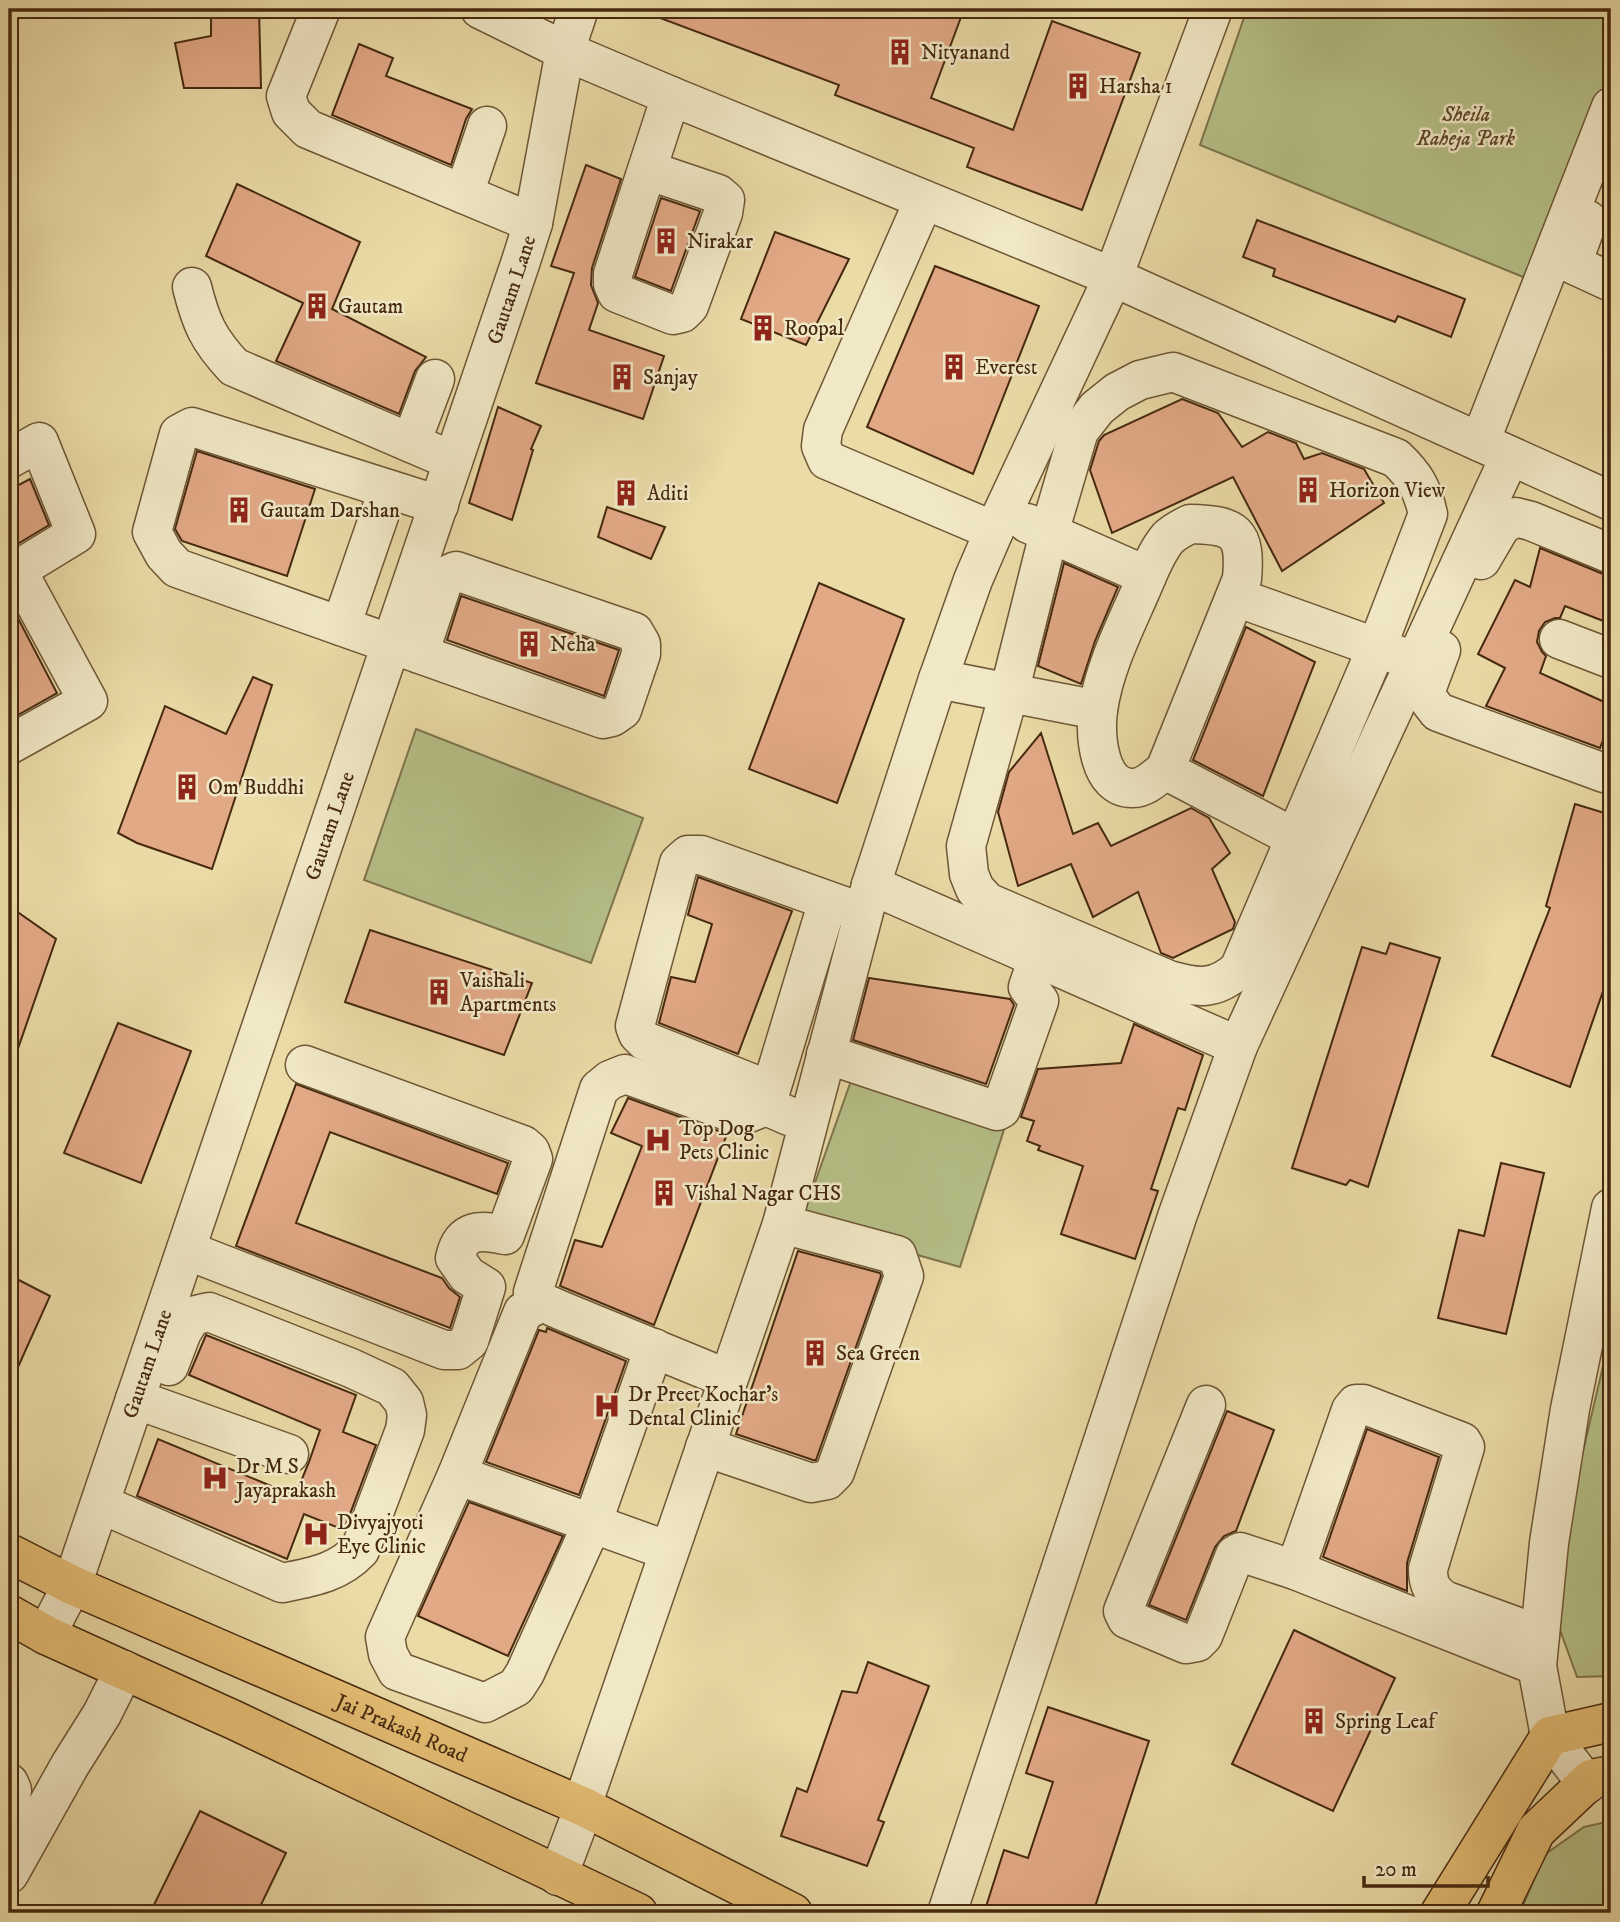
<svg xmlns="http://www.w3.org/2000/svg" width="1620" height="1922" viewBox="0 0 1620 1922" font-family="'IM FELL DW Pica',serif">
	<rect width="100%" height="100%" fill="#eadba7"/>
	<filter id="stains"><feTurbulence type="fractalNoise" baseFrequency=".00286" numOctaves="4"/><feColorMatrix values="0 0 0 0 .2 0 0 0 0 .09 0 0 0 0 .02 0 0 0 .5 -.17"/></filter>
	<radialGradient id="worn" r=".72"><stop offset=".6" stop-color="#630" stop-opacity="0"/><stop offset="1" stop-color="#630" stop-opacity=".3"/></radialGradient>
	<!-- green -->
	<g fill="#b6c088" stroke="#7e744c" stroke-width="2">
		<path d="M1247 9H1611V75L1533 281 1200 145Z"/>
		<path d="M416 729 643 818 591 963 364 880Z"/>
		<path d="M857 1064 1008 1117 960 1267 801 1222Z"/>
		<path d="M1611 1332V1676L1577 1677 1555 1616 1574 1490Z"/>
		<path d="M1611 1821V1913H1520L1544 1855 1584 1827Z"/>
	</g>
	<!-- building -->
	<g fill="#e2a986" stroke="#46290f" stroke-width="2">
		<path d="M211 9H259L261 88H184L175 43 211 36Z"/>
		<path d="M645 9H964L931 98 1013 130 1052 21 1140 53 1082 210 967 167 974 148 835 95 839 85 644 12Z"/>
		<path d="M359 44 393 58 386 76 472 109 466 119 451 165 332 115Z"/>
		<path d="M586 165 621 179 592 268 591 285 598 303 589 330 664 356 643 419 536 383 574 273 551 266Z"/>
		<path d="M237 184 360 242 332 309 426 357 415 371 399 414 276 361 303 303 206 256Z"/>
		<path d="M661 198 700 211 671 291 635 277Z"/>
		<path d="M1257 220 1465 299 1451 337 1398 316 1395 322 1273 276 1275 269 1243 257Z"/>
		<path d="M775 232 849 259 806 345 741 319Z"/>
		<path d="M935 266 1039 306 973 474 867 427Z"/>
		<path d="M1182 399 1218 413 1242 447 1268 432 1296 443 1304 459 1322 453 1364 469 1384 503 1282 571 1233 477 1112 533 1090 470 1099 441 1104 435Z"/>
		<path d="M498 407 541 426 531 449 533 450 512 520 469 503Z"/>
		<path d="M197 451 315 489 287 576 182 541 175 529Z"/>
		<path d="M30 479 49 525 9 549V490Z"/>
		<path d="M607 507 665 527 651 559 598 537Z"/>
		<path d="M1540 548 1603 574 1611 575V624L1565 606 1560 618H1555L1545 622 1539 631 1537 642 1542 652 1546 656 1540 673 1611 705V720L1600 748 1486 706 1505 668 1478 654 1515 580 1530 587Z"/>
		<path d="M1064 563 1118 587 1095 641 1081 684 1038 666Z"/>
		<path d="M819 583 904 619 837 803 749 769Z"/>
		<path d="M461 596 619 650 604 696 447 640Z"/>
		<path d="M9 601 57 693 9 720Z"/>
		<path d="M1246 627 1315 662 1263 796 1193 760Z"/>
		<path d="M253 677 272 685 212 869 137 843 118 833 165 706 226 734Z"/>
		<path d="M1041 733 1073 834 1098 823 1111 846 1191 808 1209 818 1230 853 1212 869 1235 922 1233 929 1173 958 1161 953 1138 892 1093 917 1071 864 1018 886 998 812 1009 772Z"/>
		<path d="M1575 804 1611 815V968L1570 1087 1492 1056 1550 908 1546 906Z"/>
		<path d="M698 877 792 911 738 1054 659 1023 671 977 695 982 712 924 688 915Z"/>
		<path d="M9 906 56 939 14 1060 9 1059Z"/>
		<path d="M370 930 532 983 504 1055 345 1002Z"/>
		<path d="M1390 943 1440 958 1368 1187 1350 1180 1346 1185 1292 1168 1362 947 1386 954Z"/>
		<path d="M869 978 1010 999 1014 1005 986 1084 853 1040Z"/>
		<path d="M118 1023 191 1051 141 1183 64 1153Z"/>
		<path d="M1134 1024 1203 1055 1185 1110 1178 1108 1151 1189 1158 1191 1135 1259 1061 1234 1083 1166 1038 1150 1040 1146 1027 1141 1034 1121 1021 1117 1038 1069 1121 1063Z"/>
		<path d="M296 1084 508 1163 497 1194 330 1132 296 1223 442 1278 449 1288 460 1297 450 1328 236 1246Z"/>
		<path d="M628 1098 727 1134 654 1325 560 1286 575 1240 602 1247 642 1146 611 1133Z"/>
		<path d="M1501 1163 1544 1173 1506 1334 1438 1318 1459 1230 1484 1236Z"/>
		<path d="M798 1251 880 1273 881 1276 816 1460H813L736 1434Z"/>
		<path d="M9 1275 50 1296 9 1387Z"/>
		<path d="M547 1328 626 1361 579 1495 486 1462 539 1330 546 1332Z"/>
		<path d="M206 1335 356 1395 343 1432 376 1445 344 1530 304 1514 287 1559 137 1496 158 1439 295 1496 309 1462 320 1430 189 1375Z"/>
		<path d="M1227 1411 1274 1430 1236 1531 1224 1536 1215 1547 1186 1620 1149 1605Z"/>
		<path d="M1367 1429 1439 1457 1407 1563V1591L1323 1557Z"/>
		<path d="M469 1502 563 1536 508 1656 418 1616Z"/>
		<path d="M1294 1630 1395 1678 1333 1811 1232 1764Z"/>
		<path d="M868 1662 929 1686 878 1820 884 1822 867 1866 781 1836 797 1788 807 1792 842 1691 857 1693Z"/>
		<path d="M1048 1707 1149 1741 1093 1913H984L1004 1850 1028 1858 1053 1782 1026 1773Z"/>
		<path d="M200 1811 286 1853 257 1913H150Z"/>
	</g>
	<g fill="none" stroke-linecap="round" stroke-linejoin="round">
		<!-- minor casing -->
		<g stroke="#6f5635" stroke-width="41">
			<g id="minor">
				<path d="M321 9 286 96 291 112 308 129 533 223"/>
				<path d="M480 9 565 51 671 96 1113 277 1611 501"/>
				<path d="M647 170 718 194 725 200 723 213 689 306 682 313 673 315 617 293 613 284V274L671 96"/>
				<path d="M464 194 487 126"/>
				<path d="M924 200 823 430 821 446 827 460 994 531"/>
				<path d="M1588 220 1572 264 1611 282"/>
				<path d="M192 287C201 323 208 339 234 367L453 461"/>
				<path d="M1173 372 1396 458C1415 476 1422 488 1428 514L1377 647 1239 969C1215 991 1198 988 1169 980L987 902 975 889 969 874 966 846 1009 693 1049 533 1079 431 1097 408 1117 392 1140 380Z"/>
				<path d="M1480 442 1611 107"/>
				<path d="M411 443 435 379"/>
				<path d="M9 459 39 442 76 534 17 570 88 701 9 745"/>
				<path d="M1027 523 1147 576"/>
				<path d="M1190 524C1236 525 1246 532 1242 579L1165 770C1156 777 1145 788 1133 788 1098 789 1095 735 1098 710 1104 668 1124 629 1141 590 1148 574 1156 552 1168 538 1174 532 1182 528 1190 524Z"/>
				<path d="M1481 560 1501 526 1515 517 1531 521 1611 554"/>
				<path d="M1236 597 1400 656"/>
				<path d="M341 626 388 490"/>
				<path d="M1559 639 1611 659"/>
				<path d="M1441 650 1426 690 1428 699 1438 712 1604 773 1611 772"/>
				<path d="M419 654 445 576 456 571 634 632 641 644V654L622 710 612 717 603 719 177 568 164 554 152 532 179 434 192 427 439 505"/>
				<path d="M938 679 1098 710"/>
				<path d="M1165 770 1318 850"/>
				<path d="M871 885 1238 1046"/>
				<path d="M826 1054 997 1111 1001 1109 1039 1001 1028 987 1038 958"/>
				<path d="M766 1106 828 901"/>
				<path d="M789 1116 766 1106 751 1083 645 1041 638 1034 635 1026 679 863 688 855H701L863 913"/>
				<path d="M186 1250 444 1350H458L469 1341 486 1287 467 1275 455 1258C462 1228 480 1230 505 1235L533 1159 530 1151 523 1145 305 1065"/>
				<path d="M542 1302 523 1312 457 1475 669 1551"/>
				<path d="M728 1379 560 1310 542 1302 533 1292 599 1089 610 1080 625 1074 741 1116 766 1106"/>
				<path d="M135 1399 289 1454"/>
				<path d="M1206 1405 1123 1611 1127 1619 1186 1644 1197 1642 1203 1636 1235 1555 1240 1552 1295 1570 1537 1666"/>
				<path d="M705 1447 811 1483 827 1480 835 1472 904 1276 897 1255 782 1224"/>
				<path d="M457 1475 385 1637 388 1654 397 1671 485 1703 516 1687 525 1673 592 1524 654 1348"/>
				<path d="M117 1511 282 1583C313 1577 338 1573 360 1550L405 1430 407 1415 404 1402 392 1387 351 1368 209 1312 192 1316 182 1332 169 1366"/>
				<path d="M1295 1570 1351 1410 1356 1404H1363L1462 1442 1465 1447 1428 1569C1428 1585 1432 1591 1444 1600L1540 1635"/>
				<path id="s1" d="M46 1635 72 1585 521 261 533 223 565 51 579 9"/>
				<path d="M9 1783 12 1790 9 1821"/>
				<path d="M1587 1784 1550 1736 1537 1666 1549 1543 1570 1409 1611 1208"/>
				<path d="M9 1874 70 1765 102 1714 124 1670"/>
				<path d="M558 1876 584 1807 586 1794 782 1224 871 885 938 679 973 580 994 531 1113 277 1213 9"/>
				<path d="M947 1913 1178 1214 1238 1046 1510 456"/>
			</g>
		</g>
		<!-- major casing -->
		<g stroke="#46290f" stroke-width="41">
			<g id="major">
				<path id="s2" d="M9 1553 72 1585 584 1807 793 1913"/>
				<path d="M9 1614 46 1635 234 1720 638 1913"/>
				<path d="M1440 1913 1550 1736 1611 1722"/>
				<path d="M1496 1913 1536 1831 1591 1779 1611 1775"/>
			</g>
		</g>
		<!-- minor -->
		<use href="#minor" stroke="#f1e8c6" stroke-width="38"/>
		<!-- major -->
		<use href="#major" stroke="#e5be74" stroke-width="38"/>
	</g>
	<!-- icons -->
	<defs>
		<g id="building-bare" transform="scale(2.1)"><path d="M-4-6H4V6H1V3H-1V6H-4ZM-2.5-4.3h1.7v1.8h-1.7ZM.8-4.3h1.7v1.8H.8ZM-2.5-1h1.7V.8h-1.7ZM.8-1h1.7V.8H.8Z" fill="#8f2418" stroke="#f1e8c6" stroke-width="2.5" paint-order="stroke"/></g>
		<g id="hospital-bare" transform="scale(2.1)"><path d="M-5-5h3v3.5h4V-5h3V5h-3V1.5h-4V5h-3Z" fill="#8f2418" stroke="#f1e8c6" stroke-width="2.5" paint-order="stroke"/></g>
	</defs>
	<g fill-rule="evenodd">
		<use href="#building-bare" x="900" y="52"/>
		<use href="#building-bare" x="1078" y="86"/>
		<use href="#building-bare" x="666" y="241"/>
		<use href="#building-bare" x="317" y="306"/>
		<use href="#building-bare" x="763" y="328"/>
		<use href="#building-bare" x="954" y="367"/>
		<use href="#building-bare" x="622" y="377"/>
		<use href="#building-bare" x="1308" y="490"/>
		<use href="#building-bare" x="626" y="493"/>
		<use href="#building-bare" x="239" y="510"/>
		<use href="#building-bare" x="529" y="644"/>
		<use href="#building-bare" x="187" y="787"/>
		<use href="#building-bare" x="439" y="992"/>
		<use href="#hospital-bare" x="658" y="1140"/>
		<use href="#building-bare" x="664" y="1193"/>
		<use href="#building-bare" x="815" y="1353"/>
		<use href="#hospital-bare" x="607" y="1406"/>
		<use href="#hospital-bare" x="215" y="1478"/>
		<use href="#hospital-bare" x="316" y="1534"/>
		<use href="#building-bare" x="1314" y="1721"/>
	</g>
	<g text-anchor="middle" stroke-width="5" stroke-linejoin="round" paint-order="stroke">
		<!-- poi labels -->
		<g font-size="21" fill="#46290f" stroke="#f1e8c6" text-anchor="start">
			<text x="921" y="59">Nityanand</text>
			<text x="1099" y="93">Harsha 1</text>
			<text x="687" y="248">Nirakar</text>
			<text x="338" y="313">Gautam</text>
			<text x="784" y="335">Roopal</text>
			<text x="975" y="374">Everest</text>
			<text x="643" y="384">Sanjay</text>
			<text x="1329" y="497">Horizon View</text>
			<text x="647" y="500">Aditi</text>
			<text x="260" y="517">Gautam Darshan</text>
			<text x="550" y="651">Neha</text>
			<text x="208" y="794">Om Buddhi</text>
			<text x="460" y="987">Vaishali<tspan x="460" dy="24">Apartments</tspan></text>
			<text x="679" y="1135">Top Dog<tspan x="679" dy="24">Pets Clinic</tspan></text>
			<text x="685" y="1200">Vishal Nagar CHS</text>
			<text x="836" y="1360">Sea Green</text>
			<text x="628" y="1401">Dr Preet Kochar's<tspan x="628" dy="24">Dental Clinic</tspan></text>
			<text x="236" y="1473">Dr M S<tspan x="236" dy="24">Jayaprakash</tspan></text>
			<text x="337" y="1529">Divyajyoti<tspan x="337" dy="24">Eye Clinic</tspan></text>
			<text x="1335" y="1728">Spring Leaf</text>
		</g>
		<!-- park labels -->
		<g font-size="21" font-style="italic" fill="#5c4727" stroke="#f1e8c6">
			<text x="1466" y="121">Sheila<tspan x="1466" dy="24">Raheja Park</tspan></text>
		</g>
		<!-- street labels -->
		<g font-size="21" fill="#46290f" stroke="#f1e8c6">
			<text dy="7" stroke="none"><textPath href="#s1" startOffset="1424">Gautam Lane</textPath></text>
			<text dy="7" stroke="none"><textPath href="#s1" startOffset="858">Gautam Lane</textPath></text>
			<text dy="7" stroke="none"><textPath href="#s1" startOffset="290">Gautam Lane</textPath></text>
			<text dy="7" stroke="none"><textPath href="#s2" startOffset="430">Jai Prakash Road</textPath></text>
		</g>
	</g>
	<!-- margin -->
	<rect width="1620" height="1922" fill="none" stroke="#eadba7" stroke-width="35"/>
	<rect x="10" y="10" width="1599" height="1901" fill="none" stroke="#46290f" stroke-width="3.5"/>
	<rect x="18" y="18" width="1585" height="1887" fill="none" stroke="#46290f" stroke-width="2"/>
	<!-- scale -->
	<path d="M1364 1876v10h124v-10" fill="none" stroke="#46290f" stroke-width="3.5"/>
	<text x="1375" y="1876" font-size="21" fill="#46290f" stroke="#f1e8c6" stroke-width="5" paint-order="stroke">20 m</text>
	<rect width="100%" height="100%" filter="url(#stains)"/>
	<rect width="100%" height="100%" fill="url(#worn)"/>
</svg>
